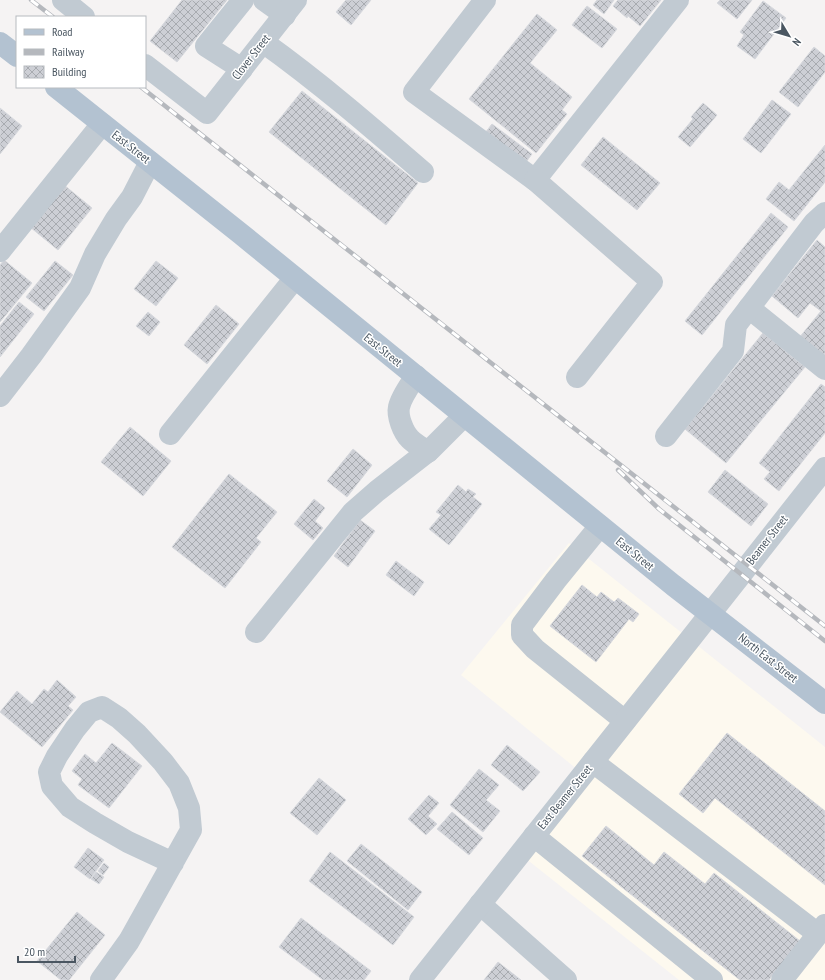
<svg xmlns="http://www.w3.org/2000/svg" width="825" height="980" viewBox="0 0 825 980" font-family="'PT Sans Narrow',sans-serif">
	<defs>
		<pattern id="building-cross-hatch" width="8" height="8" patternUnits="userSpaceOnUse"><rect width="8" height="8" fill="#cdcfd5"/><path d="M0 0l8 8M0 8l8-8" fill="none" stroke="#a8abb0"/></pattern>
	</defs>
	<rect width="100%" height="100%" fill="#f5f3f3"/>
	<!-- commercial -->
	<path fill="#fdf9ef" d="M569 543 825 747V980H679L520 854 583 774 461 675Z"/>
	<!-- building -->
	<g fill="url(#building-cross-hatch)" stroke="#d7d9de">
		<path d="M182 0H227L177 62 150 41Z"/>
		<path d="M346 0H371L351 25 336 12Z"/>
		<path d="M597 0H614L604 14 593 5Z"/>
		<path d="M618 0H661L640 26 628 16 627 18 613 6Z"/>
		<path d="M720 0H752L737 19 717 3Z"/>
		<path d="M763 1 786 18 755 59 737 46 744 35 740 32Z"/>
		<path d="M587 6 617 29 602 48 572 25Z"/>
		<path d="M537 14 557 30 530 63 572 97 562 110 567 114 536 153 469 99Z"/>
		<path d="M814 47 825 56V72L798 107 779 92Z"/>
		<path d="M302 91 418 183 386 225 269 132Z"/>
		<path d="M772 100 791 114 761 153 743 139Z"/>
		<path d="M703 103 717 115 690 147 678 137 693 119 691 117Z"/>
		<path d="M0 108 22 126 0 154Z"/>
		<path d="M492 124 532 154 526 162 485 133Z"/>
		<path d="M603 137 660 183 637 210 581 165Z"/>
		<path d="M825 145V182L794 221 766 199 779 182 789 190Z"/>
		<path d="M64 185 92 208 58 250 30 227Z"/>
		<path d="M771 213 788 227 702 335 685 321Z"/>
		<path d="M817 240 825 247V359L799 338 821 311 810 303 798 318 772 296Z"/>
		<path d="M4 260 32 283 0 322V265Z"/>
		<path d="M55 261 73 275 44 311 26 297Z"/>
		<path d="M156 261 178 278 156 306 134 289Z"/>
		<path d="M19 302 34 314 0 357V326Z"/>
		<path d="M216 305 239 324 207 364 184 345Z"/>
		<path d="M148 312 160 322 149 336 136 326Z"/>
		<path d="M763 333 805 367 726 463 685 429Z"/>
		<path d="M821 384 825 387V433L779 491 764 479 770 472 759 463Z"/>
		<path d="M130 427 171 461 143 496 101 462Z"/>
		<path d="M353 449 372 465 347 497 327 481Z"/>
		<path d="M725 470 768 504 751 526 708 492Z"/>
		<path d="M229 474 277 512 256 538 261 542 225 588 172 547Z"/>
		<path d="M458 485 466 492 468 489 476 494 473 497 482 504 449 545 429 529 441 515 436 512Z"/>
		<path d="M314 499 325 508 315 521 323 528 313 540 294 524Z"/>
		<path d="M360 520 375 531 348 567 334 556Z"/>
		<path d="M396 561 424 582 414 596 386 575Z"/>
		<path d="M582 585 597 597 601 592 614 602 618 598 639 614 633 622 629 619 596 662 550 626Z"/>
		<path d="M57 680 76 697 68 706 73 710 42 747 0 712 17 691 32 704 44 689 48 692Z"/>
		<path d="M727 733 825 811V885L715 798 703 813 679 794Z"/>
		<path d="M112 743 142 766 109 808 78 785 82 779 72 771 85 754 96 763Z"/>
		<path d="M507 745 540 772 523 791 491 765Z"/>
		<path d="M479 769 499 785 486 800 500 811 483 832 450 805Z"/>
		<path d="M319 778 346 800 317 835 290 813Z"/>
		<path d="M429 795 439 803 428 816 437 824 426 835 408 819Z"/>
		<path d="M452 812 483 838 469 855 437 829Z"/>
		<path d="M606 826 654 865 664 852 705 884 714 873 800 941 769 980H740L582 856Z"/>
		<path d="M361 844 422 892 408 910 347 861Z"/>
		<path d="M88 848 104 860 90 879 74 867Z"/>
		<path d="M330 852 414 917 393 945 309 881Z"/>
		<path d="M104 863 109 867 103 875 98 871Z"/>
		<path d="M96 872 104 877 99 884 91 879Z"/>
		<path d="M77 912 105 935 69 980H61L37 961Z"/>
		<path d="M301 918 371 971 364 980H323L279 947Z"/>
		<path d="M498 962 521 980H484Z"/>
	</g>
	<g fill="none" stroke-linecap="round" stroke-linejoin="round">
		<!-- minor -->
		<g stroke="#c1cad2" stroke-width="22">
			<path d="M63 0 84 17"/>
			<path d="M264 0 285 15"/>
			<path d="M485 0 414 92 535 180 678 0"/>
			<path d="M263 42C319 82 371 127 423 172"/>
			<path d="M145 65 207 113 296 0"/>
			<path d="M242 69 206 46 243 0"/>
			<path d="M535 180 652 282 577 377"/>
			<path d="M0 251 102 124"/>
			<path d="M749 308 825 369"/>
			<path d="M416 376C410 385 401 397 399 407 397 416 403 432 410 439 415 444 422 448 428 452"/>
			<path d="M0 396 31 356 80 288 95 254 116 219 132 197 150 162"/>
			<path d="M170 434 295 278"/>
			<path d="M666 436 733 351 736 325 814 223 825 213"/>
			<path d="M600 526 556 580 522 625V635L535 649 625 721"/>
			<path d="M256 632 353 512 377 491 431 449 464 416"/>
			<path d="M593 762 818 934 825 925"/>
			<path d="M534 836 712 980"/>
			<path d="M480 904 566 980"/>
			<path d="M101 980 129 941 191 830 189 808 179 783 163 762 137 734 119 718 102 707 89 712 75 729 57 756 49 772 52 786 70 807 95 823 128 842 173 863"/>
			<path d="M420 980 680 652 825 468"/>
			<path d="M782 980 818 934"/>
		</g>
		<!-- major -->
		<g stroke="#b3c2d1" stroke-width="22">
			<path d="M0 43 17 56"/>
			<path d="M56 87 241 234 673 585 825 703"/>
		</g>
		<!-- rail casing -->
		<g stroke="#b5b8bd" stroke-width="4.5">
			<g id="rail">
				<path d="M31 0 53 17"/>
				<path d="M141 87 825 626"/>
				<path d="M618 470 659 509 825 641"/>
			</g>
		</g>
		<!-- rail -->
		<use href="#rail" stroke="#fff" stroke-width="3" stroke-dasharray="9" stroke-linecap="butt"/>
	</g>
	<g text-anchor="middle" stroke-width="3" stroke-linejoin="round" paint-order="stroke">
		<!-- street labels -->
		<g font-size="12" fill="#4a5661" stroke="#fff">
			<text transform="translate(251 57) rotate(-52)" y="4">Clover Street</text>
			<text transform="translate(131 147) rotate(38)" y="4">East Street</text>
			<text transform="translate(383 350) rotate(39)" y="4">East Street</text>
			<text transform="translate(767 540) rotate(-52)" y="4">Beamer Street</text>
			<text transform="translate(635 554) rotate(39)" y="4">East Street</text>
			<text transform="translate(768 658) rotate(38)" y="4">North East Street</text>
			<text transform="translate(565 797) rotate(-51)" y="4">East Beamer Street</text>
		</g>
	</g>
	<!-- legend -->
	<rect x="16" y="16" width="130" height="72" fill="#ffffff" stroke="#b7bbc0"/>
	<rect x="24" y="29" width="20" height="6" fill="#b3c2d1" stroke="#b7bbc0"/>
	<text x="52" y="36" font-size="12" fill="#4a5661">Road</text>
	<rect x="24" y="49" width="20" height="6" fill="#b5b8bd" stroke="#b7bbc0"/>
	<text x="52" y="56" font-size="12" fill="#4a5661">Railway</text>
	<rect x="24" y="66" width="20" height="12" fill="url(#building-cross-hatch)" stroke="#b7bbc0"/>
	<text x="52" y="76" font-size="12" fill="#4a5661">Building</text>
	<!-- north arrow -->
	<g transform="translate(789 36) rotate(128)" stroke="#ffffff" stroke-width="3" paint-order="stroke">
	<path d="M0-3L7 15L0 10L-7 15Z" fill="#4a5661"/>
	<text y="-6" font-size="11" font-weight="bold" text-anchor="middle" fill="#4a5661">N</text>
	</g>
	<!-- scale -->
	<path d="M18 956v6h57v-6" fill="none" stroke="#4a5661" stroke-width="2"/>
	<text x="24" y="956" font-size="12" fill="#4a5661" stroke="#ffffff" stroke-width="3" paint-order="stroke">20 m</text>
</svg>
